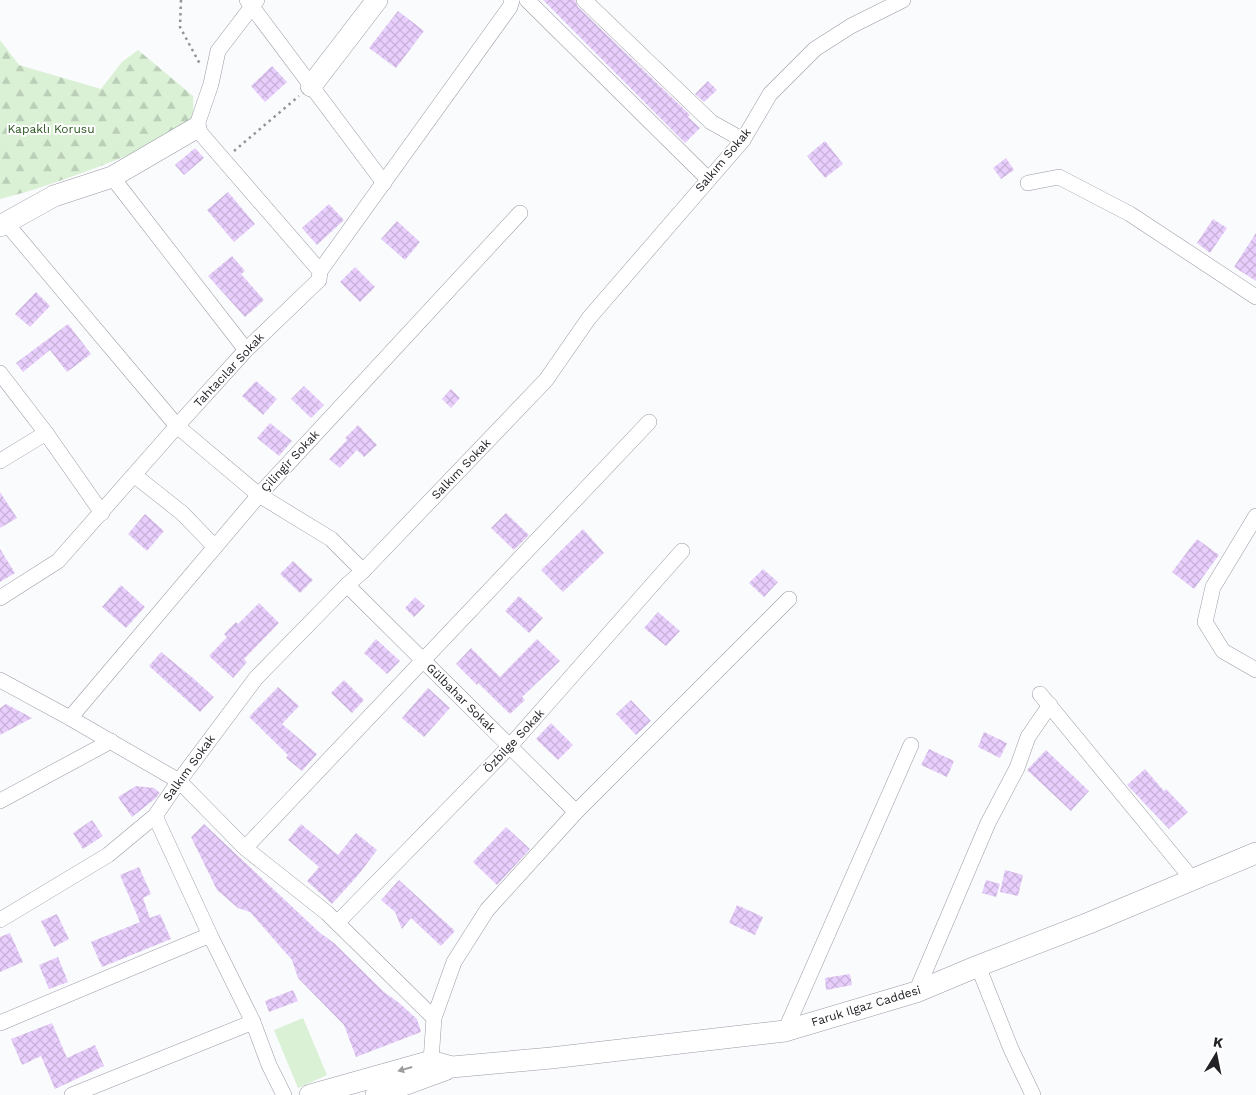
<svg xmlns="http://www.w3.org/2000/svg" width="1256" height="1095" viewBox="0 0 1256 1095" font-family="'Work Sans',sans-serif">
	<defs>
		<pattern id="forest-firs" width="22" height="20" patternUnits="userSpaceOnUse" patternTransform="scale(1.25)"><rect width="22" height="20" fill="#daf1d5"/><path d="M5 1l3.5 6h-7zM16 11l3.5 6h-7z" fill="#bbceb7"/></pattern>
		<pattern id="building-cross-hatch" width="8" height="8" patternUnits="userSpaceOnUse" patternTransform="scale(1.25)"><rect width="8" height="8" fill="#e8cefc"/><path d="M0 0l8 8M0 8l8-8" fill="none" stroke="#c7b1d8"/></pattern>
	</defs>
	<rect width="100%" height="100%" fill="#fafbfd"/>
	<!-- forest -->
	<path fill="url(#forest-firs)" d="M0 40 19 65 101 89 122 62 138 50 193 96 194 130C131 153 64 183 0 199Z"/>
	<!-- pitch -->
	<path fill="#daf1d5" d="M303 1018 327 1075 298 1088 274 1030Z"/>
	<!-- building -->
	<g fill="url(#building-cross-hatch)">
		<path d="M543 0H575L578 7 690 115 688 117 700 128 685 143Z"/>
		<path d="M398 11 424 31 396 68 369 48Z"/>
		<path d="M272 66 287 82 265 102 251 86Z"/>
		<path d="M708 81 717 90 704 102 695 94Z"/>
		<path d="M825 141 843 164 825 178 807 156Z"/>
		<path d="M195 148 204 158 184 175 175 165Z"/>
		<path d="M1006 158 1014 170 1001 179 993 168Z"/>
		<path d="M228 192 255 224 234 242 207 210Z"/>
		<path d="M329 204 344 220 317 245 302 228Z"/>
		<path d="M1213 219 1227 228 1210 253 1197 243Z"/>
		<path d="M397 221 420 242 405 260 381 239Z"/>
		<path d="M1256 233V281L1234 267Z"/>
		<path d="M232 256 245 271 241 274 264 300 245 317 208 276Z"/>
		<path d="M355 267 375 287 360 302 340 282Z"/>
		<path d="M36 292 50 306 30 327 15 314Z"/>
		<path d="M68 324 91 354 67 372 50 350 23 372 16 363Z"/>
		<path d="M256 381 277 399 263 415 242 396Z"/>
		<path d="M304 386 324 405 311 418 291 399Z"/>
		<path d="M451 389 460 398 451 408 442 399Z"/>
		<path d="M270 423 292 441 279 456 257 438Z"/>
		<path d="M358 425 377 445 364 457 357 450 340 468 329 459 347 440 345 438Z"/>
		<path d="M0 492 17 518 0 528Z"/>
		<path d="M506 513 529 535 514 550 491 528Z"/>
		<path d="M145 514 164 531 147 551 128 534Z"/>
		<path d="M583 529 604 553 563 592 541 570Z"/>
		<path d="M1197 539 1219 555 1194 589 1172 572Z"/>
		<path d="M0 549 15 573 0 582Z"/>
		<path d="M293 561 313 580 300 593 280 574Z"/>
		<path d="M763 569 778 582 764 597 749 583Z"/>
		<path d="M121 585 145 607 126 628 102 607Z"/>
		<path d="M519 596 543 618 529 633 505 611Z"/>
		<path d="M415 597 425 606 414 617 405 608Z"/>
		<path d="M259 603 279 623 244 659 247 662 233 678 209 656 227 637 224 634 236 622 238 624Z"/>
		<path d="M658 612 680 631 666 646 644 628Z"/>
		<path d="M376 639 400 661 387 674 364 653Z"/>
		<path d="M537 639 560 661 522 697 525 700 510 714 478 683 477 685 456 664 471 648 500 677Z"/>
		<path d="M161 652 193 678 214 697 200 712 149 666Z"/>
		<path d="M344 680 364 700 352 713 331 693Z"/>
		<path d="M278 687 299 706 282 724 317 754 302 771 286 758 288 755 249 717Z"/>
		<path d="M428 688 450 708 424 737 402 718Z"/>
		<path d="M631 700 651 721 636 735 616 714Z"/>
		<path d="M6 704 32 718 0 735V708Z"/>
		<path d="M551 723 573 745 558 760 536 739Z"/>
		<path d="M984 732 1007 743 1000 758 978 747Z"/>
		<path d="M929 749 954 761 947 777 921 765Z"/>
		<path d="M1046 750 1089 791 1071 811 1027 770Z"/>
		<path d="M1145 769 1164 791 1166 789 1188 812 1169 829 1127 785Z"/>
		<path d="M136 786 154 788 160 793 156 798 132 817 118 797Z"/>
		<path d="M92 820 103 836 83 849 73 833Z"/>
		<path d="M204 824 319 932 334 943 384 992 398 1002 417 1019 421 1032 356 1057 344 1025 298 978 292 960 250 912 238 908 217 890 191 837Z"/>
		<path d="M301 824 338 855 356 833 377 850 359 874 332 904 307 881 319 867 288 840Z"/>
		<path d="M506 827 530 849 497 885 473 862Z"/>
		<path d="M139 867 151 894 143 898 150 918 160 914 171 939 102 967 91 942 140 922 120 875Z"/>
		<path d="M1005 870 1023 875 1018 896 1000 892Z"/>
		<path d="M399 880 455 931 441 946 411 918 402 929 395 912 381 900Z"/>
		<path d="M986 880 1000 884 996 897 982 893Z"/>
		<path d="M737 905 763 917 755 935 729 923Z"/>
		<path d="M57 914 69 939 54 947 41 921Z"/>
		<path d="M10 933 23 962 0 972V937Z"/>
		<path d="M58 957 68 982 49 989 39 965Z"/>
		<path d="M850 974 852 985 826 990 825 978Z"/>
		<path d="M293 990 298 1001 269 1012 265 1001Z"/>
		<path d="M52 1023 67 1058 95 1045 104 1066 55 1089 41 1056 22 1065 11 1039Z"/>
	</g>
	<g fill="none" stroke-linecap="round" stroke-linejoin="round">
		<!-- street casing -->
		<g stroke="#9a9ba6" stroke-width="16">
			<g id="street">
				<path d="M247 0 384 183"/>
				<path d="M527 0 708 179"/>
				<path d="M584 0 711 122 743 140"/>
				<path d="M112 177 246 350"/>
				<path d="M1028 183 1059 177 1130 214 1256 297"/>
				<path d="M6 223 177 426 259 495 331 539 363 571"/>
				<path d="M320 271 510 7 512 0"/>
				<path d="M0 373 46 433 102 513"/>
				<path d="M0 461 46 433"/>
				<path d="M134 475 182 513 215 547"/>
				<path d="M1256 516 1213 587 1205 622 1223 651 1256 670"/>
				<path d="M347 585 576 812"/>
				<path d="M0 598 58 561 177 426 246 350 319 280 320 271 196 128 211 84 218 51 257 0"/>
				<path d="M0 680 70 718 179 781 245 848 327 913 434 1018"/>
				<path d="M1040 694 1193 880"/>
				<path d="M70 718 259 495 520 213"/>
				<path d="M0 801 111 741"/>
				<path d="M155 816 210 935 253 1022 269 1065 284 1095"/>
				<path d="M245 848 649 422"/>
				<path d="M0 920 108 855 155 816 179 781 256 678 347 585 363 571 546 380 589 318 743 140 770 94 815 49 851 26 903 0"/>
				<path d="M337 923 510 746 682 551"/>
				<path d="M978 966 1011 1049 1033 1095"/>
				<path d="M916 992 988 823 1017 768 1028 737 1050 705"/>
				<path d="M0 1023 210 935"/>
				<path d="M785 1031 911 745"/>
				<path d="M431 1061 434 1018 454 962 487 910 576 812 789 599"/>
				<path d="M72 1095 253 1022"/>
			</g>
		</g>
		<!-- secondary casing -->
		<g stroke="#9a9ba6" stroke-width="22">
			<g id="secondary">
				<path d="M311 86 377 0"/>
				<path d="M0 226 54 196 112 177 196 128"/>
				<path d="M310 1095 431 1061 452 1067 551 1058 785 1031 916 992 978 966 1089 923 1256 853"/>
				<path d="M376 1095 445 1070"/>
			</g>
		</g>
		<!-- path -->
		<g stroke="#929396" stroke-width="2.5" stroke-dasharray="2.5 4" stroke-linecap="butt">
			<path d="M181 0 180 27 201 66"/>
			<path d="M234 151 299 96"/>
		</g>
		<!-- street -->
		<use href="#street" stroke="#fff" stroke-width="15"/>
		<!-- secondary -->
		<use href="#secondary" stroke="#fff" stroke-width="21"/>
	</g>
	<!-- one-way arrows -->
	<defs><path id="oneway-solid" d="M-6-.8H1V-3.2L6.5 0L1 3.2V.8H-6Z" transform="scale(1.25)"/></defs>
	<use fill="#9c9c9e" href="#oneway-solid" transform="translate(405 1069) rotate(164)"/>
	<g text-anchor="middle" stroke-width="4" stroke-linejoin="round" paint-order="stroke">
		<!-- park labels -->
		<g font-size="12" fill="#29561f" stroke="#fff">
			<text x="51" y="133">Kapaklı Korusu</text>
		</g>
		<!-- street labels -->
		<g font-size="12" fill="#222227" stroke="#fff">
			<text transform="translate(723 160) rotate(-50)" y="4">Salkım Sokak</text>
			<text transform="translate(229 370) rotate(-47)" y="4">Tahtacılar Sokak</text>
			<text transform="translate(290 461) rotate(-47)" y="4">Çilingir Sokak</text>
			<text transform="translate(461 469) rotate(-46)" y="4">Salkım Sokak</text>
			<text transform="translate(461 698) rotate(45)" y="4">Gülbahar Sokak</text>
			<text transform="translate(514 741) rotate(-47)" y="4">Özbilge Sokak</text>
			<text transform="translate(189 768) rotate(-54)" y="4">Salkım Sokak</text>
			<text transform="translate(866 1006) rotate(-17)" y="4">Faruk Ilgaz Caddesi</text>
		</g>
	</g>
	<!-- north arrow -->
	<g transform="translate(1216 1055) rotate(10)" stroke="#ffffff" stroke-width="4" paint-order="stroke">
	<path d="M0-4L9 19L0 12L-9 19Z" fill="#222227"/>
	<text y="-8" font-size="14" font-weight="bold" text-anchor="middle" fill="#222227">K</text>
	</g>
</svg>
